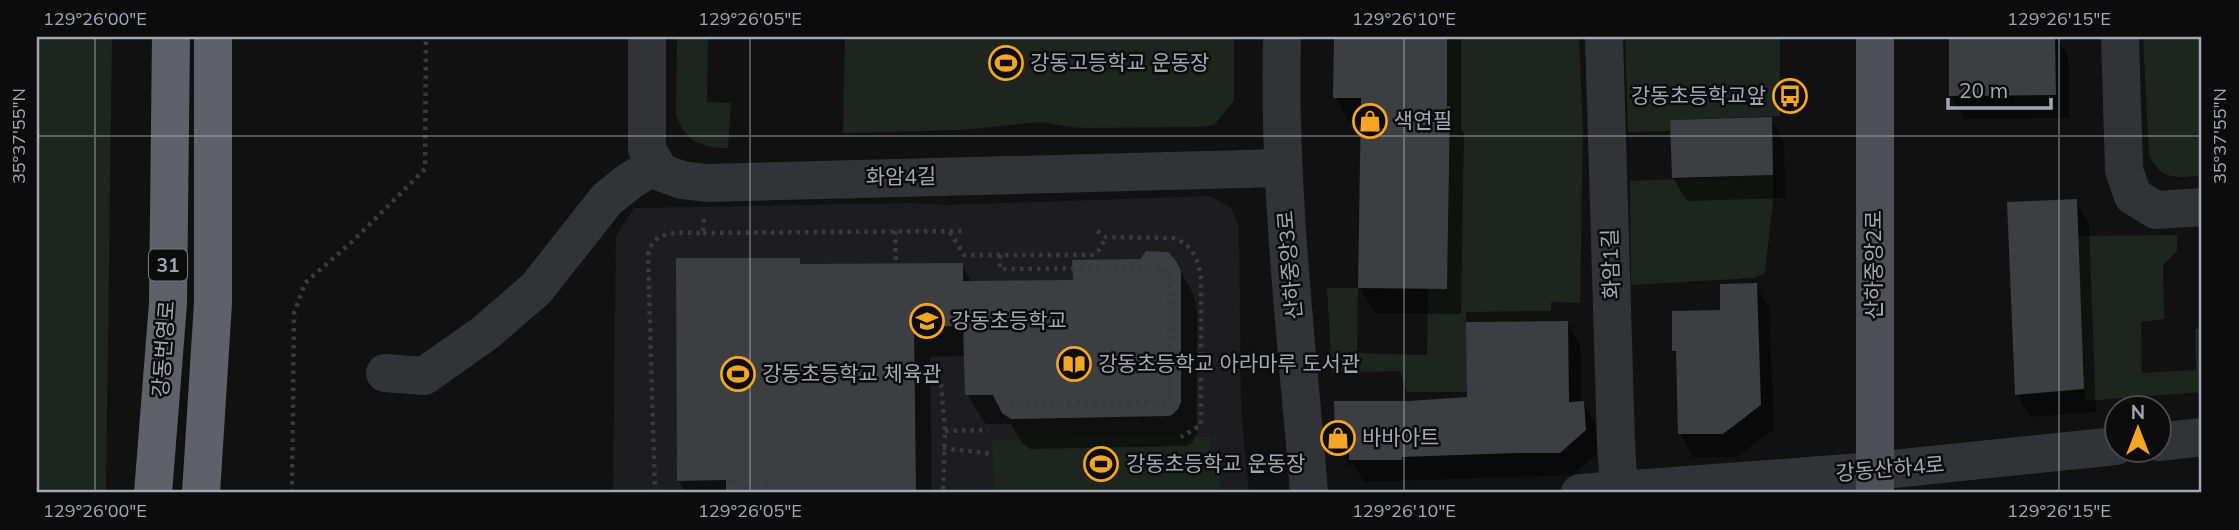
<svg xmlns="http://www.w3.org/2000/svg" width="2239" height="530" viewBox="0 0 2239 530" font-family="Mulish,'Noto Sans KR',sans-serif">
	<rect width="100%" height="100%" fill="#111112"/>
	<!-- built -->
	<path fill="#1d1d1f" d="M1210 196 1231 208 1239 226 1241 407 1249 493H613L616 236 634 208 909 203 948 205Z"/>
	<!-- green -->
	<g fill="#1d251e">
		<path d="M37 37H112L106 493H37Z"/>
		<path d="M677 37H708L707 102 731 103 728 148C702 148 685 142 676 115Z"/>
		<path d="M845 37H1234V101L1214 125 1200 127 1078 128 1040 122 962 130 843 133Z"/>
		<path d="M1447 37H1579L1583 134 1580 303 1551 302V311L1466 312 1468 392H1407L1400 371 1332 373 1327 288H1358L1357 353 1427 355 1428 289 1447 288 1450 107 1447 99Z"/>
		<path d="M1625 37H1780V116L1671 120 1670 131 1628 132Z"/>
		<path d="M2143 37H2202V176C2175 177 2163 182 2149 155Z"/>
		<path d="M1773 175V202L1765 273 1754 278 1631 285 1630 181Z"/>
		<path d="M2177 235V251L2163 265 2164 319 2141 322 2142 373 2196 370 2195 329H2202V392L2085 401 2078 236Z"/>
		<path d="M1210 437V467L1219 468 1221 493H994L992 440Z"/>
	</g>
	<!-- shadow -->
	<g fill="#0007">
		<path d="M1336 37H1461V128L1464 134 1461 314 1375 313 1360 287 1363 123H1350L1335 97Z"/>
		<path d="M1951 37H2056L2068 56 2069 118 1964 119 1951 96Z"/>
		<path d="M1771 119 1784 142 1785 198 1687 201 1673 178Z"/>
		<path d="M2076 201 2089 224 2096 412 2030 417 2017 394Z"/>
		<path d="M799 259 802 266 962 265 972 283 1075 282 1175 262 1193 293 1197 308V433L1192 443 1186 446 1030 449 1022 443 1011 424H985L967 394 966 356 930 357 932 493H686L678 480Z"/>
		<path d="M1756 285 1769 308 1774 429 1736 457H1693L1680 433 1678 358 1673 351Z"/>
		<path d="M1567 322 1580 345 1581 403H1584L1596 425 1598 452 1573 475 1364 482 1354 465H1349L1336 443 1409 403 1469 399Z"/>
	</g>
	<!-- building -->
	<g fill="#3d3e42">
		<path d="M1334 37H1447V106H1450L1447 289 1358 288 1361 98H1333Z"/>
		<path d="M1949 37H2055L2056 95 1949 96Z"/>
		<path d="M1772 117 1773 175 1672 178 1670 120Z"/>
		<path d="M2077 199 2084 389 2015 395 2007 202Z"/>
		<path d="M1146 251 1168 252 1176 261 1181 271V402L1178 409 1172 415 1168 416 1011 419 1002 413 993 395H965L963 326 914 327 916 493H726V480L677 481 676 258H800V264L963 263V281L1073 280 1072 260 1140 259Z"/>
		<path d="M1757 283 1761 405 1723 434H1678L1676 351H1672V311L1720 310V284Z"/>
		<path d="M1568 321 1569 402 1584 401 1586 430 1560 453H1516L1402 457V460H1349V443L1335 444 1334 401H1409L1467 397 1466 322Z"/>
	</g>
	<g fill="none" stroke-linecap="round" stroke-linejoin="round">
		<!-- path -->
		<g stroke="#383a3e" stroke-width="4.5" stroke-dasharray="3.5 5" stroke-linecap="butt">
			<path d="M895 231 896 263"/>
			<path d="M1097 231 1106 237 1173 238C1193 244 1199 261 1201 280V425L1181 437"/>
			<path d="M950 232 964 255H1092L1099 250 1106 237"/>
			<path d="M703 233 966 231"/>
			<path d="M1000 255V269L1162 268 1169 275V397L1163 403H1010"/>
			<path d="M941 384 945 431 943 493"/>
			<path d="M945 431 988 430"/>
			<path d="M943 448 992 454"/>
			<path d="M733 480V493"/>
			<path d="M292 493 294 313 305 283 355 239 425 169 426 37"/>
			<path d="M655 493 648 255C653 228 680 233 703 233L704 218"/>
			<path d="M744 493V487H767V480"/>
		</g>
		<!-- minor -->
		<g stroke="#323337" stroke-width="38">
			<path d="M647 37V149L660 172 682 180 706 183 1282 168"/>
			<path d="M1282 37C1278 189 1297 341 1309 493"/>
			<path d="M1604 37 1616 443 1619 491"/>
			<path d="M2120 37 2124 170 2133 196 2156 210 2202 207"/>
			<path d="M385 373 424 376 485 333 536 289 607 199 631 180 656 165"/>
			<path d="M2158 442 2202 437"/>
			<path d="M1580 493 1874 471 2116 446"/>
		</g>
		<!-- major -->
		<path stroke="#4e5056" stroke-width="38" d="M1875 37V493"/>
		<!-- highway -->
		<g stroke="#5e6168" stroke-width="38">
			<path d="M153 493 168 303 171 37"/>
			<path d="M201 493 213 303V37"/>
		</g>
	</g>
	<!-- ticks -->
	<path fill="none" stroke="#a2a8b3" stroke-width="2" stroke-opacity="0.45" d="M95 37V493M750 37V493M1404 37V493M2059 37V493M37 136H2202"/>
	<!-- icons -->
	<defs>
		<g id="stadium-ring" transform="scale(1.75)"><circle r="9.5" fill="#0c0c0d" stroke="#f6a625" stroke-width="1.5"/><path d="M0-5a6.5 5 0 1 0 0 10a6.5 5 0 1 0 0-10ZM-3.5-1.8h7v3.6h-7Z" fill="#f6a625"/></g>
		<g id="bus-ring" transform="scale(1.75)"><circle r="9.5" fill="#0c0c0d" stroke="#f6a625" stroke-width="1.5"/><path d="M-5-6H5V4H4V6H2V4H-2V6H-4V4H-5ZM-3.5-4V0h7V-4ZM-3.5 1.2v1.5H-2V1.2ZM2 1.2v1.5H3.5V1.2Z" fill="#f6a625"/></g>
		<g id="shop-ring" transform="scale(1.75)"><circle r="9.5" fill="#0c0c0d" stroke="#f6a625" stroke-width="1.5"/><path d="M-5-2.5h2.3a2.7 3.5 0 0 1 5.4 0H5L5.5 6h-11ZM-1.5-2.5h3a1.5 2.3 0 0 0-3 0Z" fill="#f6a625"/></g>
		<g id="school-ring" transform="scale(1.75)"><circle r="9.5" fill="#0c0c0d" stroke="#f6a625" stroke-width="1.5"/><path d="M0-5L7-2L0 1L-7-2ZM-4 1L0 2.5L4 1V4Q0 6-4 4Z" fill="#f6a625"/></g>
		<g id="library-ring" transform="scale(1.75)"><circle r="9.5" fill="#0c0c0d" stroke="#f6a625" stroke-width="1.5"/><path d="M-6-4Q-3-5.5-.7-3.5V5Q-3 3-6 4ZM6-4Q3-5.5 .7-3.5V5Q3 3 6 4Z" fill="#f6a625"/></g>
	</defs>
	<g fill-rule="evenodd">
		<use href="#stadium-ring" x="1006" y="63"/>
		<use href="#bus-ring" x="1790" y="96"/>
		<use href="#shop-ring" x="1370" y="121"/>
		<use href="#school-ring" x="927" y="321"/>
		<use href="#library-ring" x="1074" y="364"/>
		<use href="#stadium-ring" x="738" y="374"/>
		<use href="#shop-ring" x="1338" y="438"/>
		<use href="#stadium-ring" x="1101" y="464"/>
	</g>
	<g text-anchor="middle" stroke-width="5" stroke-linejoin="round" paint-order="stroke">
		<!-- shield labels -->
		<rect fill="#0c0c0d" stroke="#757981" stroke-width="2" x="149" y="249.5" width="38" height="31" rx="5"/>
		<g font-size="19" font-weight="bold" fill="#a2a8b3">
			<text x="168" y="272">31</text>
		</g>
		<!-- poi labels -->
		<g font-size="21" fill="#a2a8b3" stroke="#0c0c0d" text-anchor="start">
			<text x="1030" y="70">강동고등학교 운동장</text>
			<text x="1766" y="103" text-anchor="end">강동초등학교앞</text>
			<text x="1394" y="128">색연필</text>
			<text x="951" y="328">강동초등학교</text>
			<text x="1098" y="371">강동초등학교 아라마루 도서관</text>
			<text x="762" y="381">강동초등학교 체육관</text>
			<text x="1362" y="445">바바아트</text>
			<text x="1126" y="471">강동초등학교 운동장</text>
		</g>
		<!-- street labels -->
		<g font-size="21" fill="#a2a8b3" stroke="#0c0c0d">
			<text transform="translate(901 177) rotate(-1)" y="7">화암4길</text>
			<text transform="translate(1611 264) rotate(-92)" y="7">화암1길</text>
			<text transform="translate(1290 265) rotate(-95)" y="7">산하중앙3로</text>
			<text transform="translate(1874 265) rotate(-90)" y="7">산하중앙2로</text>
			<text transform="translate(164 349) rotate(-86)" y="7">강동번영로</text>
			<text transform="translate(1890 469) rotate(-5)" y="7">강동산하4로</text>
		</g>
	</g>
	<!-- border -->
	<rect width="2239" height="530" fill="none" stroke="#0c0c0d" stroke-width="77"/>
	<!-- north arrow -->
	<g transform="translate(2138 429)"><circle r="33" fill="#0c0c0d" stroke="#484a4f" stroke-width="2"/>
	<path d="M0-5L12 26L0 18L-12 26Z" fill="#f6a625"/>
	<text y="-10" font-size="19" font-weight="bold" text-anchor="middle" fill="#a2a8b3">N</text>
	</g>
	<!-- scale -->
	<path d="M1948 98v10h103v-10" fill="none" stroke="#a2a8b3" stroke-width="3.5"/>
	<text x="1959" y="98" font-size="21" fill="#a2a8b3" stroke="#0c0c0d" stroke-width="5" paint-order="stroke">20 m</text>
	<rect x="38" y="38" width="2162" height="453" fill="none" stroke="#a2a8b3" stroke-width="2.5"/>
	<g font-size="18" text-anchor="middle" fill="#a2a8b3">
		<text x="95" y="25">129°26'00"E</text>
		<text x="750" y="25">129°26'05"E</text>
		<text x="1404" y="25">129°26'10"E</text>
		<text x="2059" y="25">129°26'15"E</text>
		<text transform="translate(19 136) rotate(-90)" y="6">35°37'55"N</text>
		<text transform="translate(2220 136) rotate(-90)" y="6">35°37'55"N</text>
		<text x="95" y="517">129°26'00"E</text>
		<text x="750" y="517">129°26'05"E</text>
		<text x="1404" y="517">129°26'10"E</text>
		<text x="2059" y="517">129°26'15"E</text>
	</g>
</svg>
